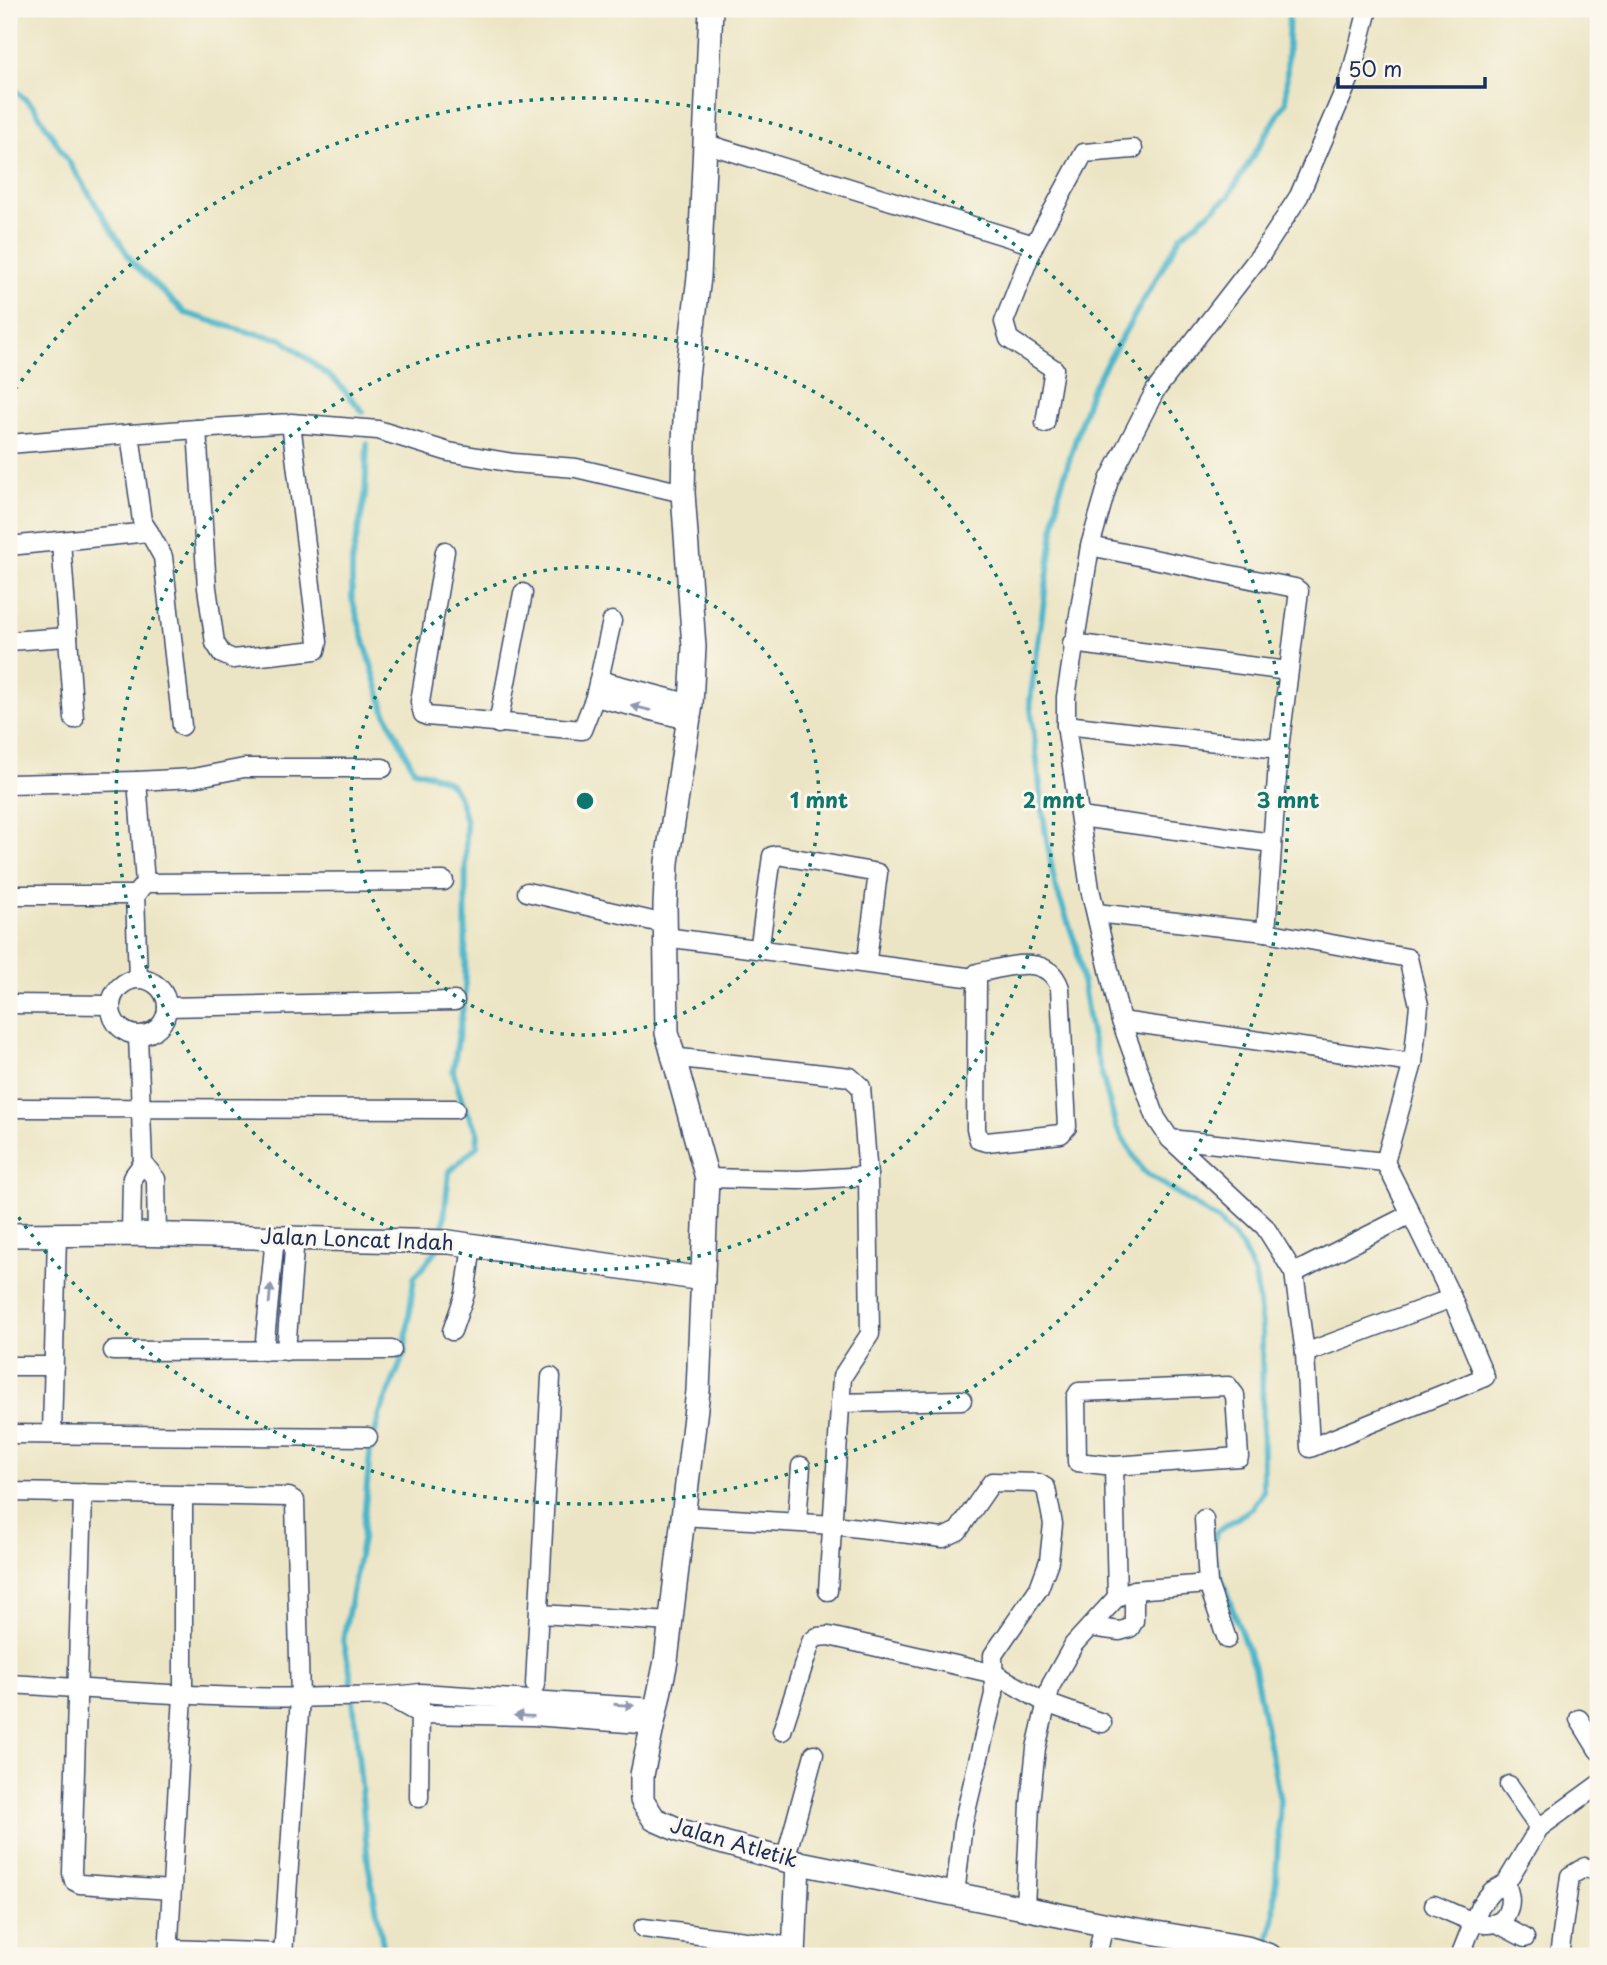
<svg xmlns="http://www.w3.org/2000/svg" width="1607" height="1965" viewBox="0 0 1607 1965" font-family="'Playpen Sans',sans-serif">
	<rect width="100%" height="100%" fill="#fbf7ec"/>
	<filter id="ink" filterUnits="userSpaceOnUse"><feTurbulence type="fractalNoise" baseFrequency=".0143" numOctaves="2"/><feDisplacementMap in="SourceGraphic" scale="14" xChannelSelector="R" yChannelSelector="G"/><feConvolveMatrix kernelMatrix="1 2 1 2 8 2 1 2 1" color-interpolation-filters="sRGB"/></filter>
	<filter id="wash" filterUnits="userSpaceOnUse"><feTurbulence type="fractalNoise" baseFrequency=".00686" numOctaves="4" result="noise"/><feDisplacementMap in="SourceGraphic" scale="28" xChannelSelector="R" yChannelSelector="G"/><feGaussianBlur stdDeviation="1.57" result="paint"/><feColorMatrix in="noise" values="0 0 0 0 0 0 0 0 0 0 0 0 0 0 0 0 0 1.4 0 .05"/><feComposite in="paint" operator="in"/></filter>
	<g filter="url(#wash)">
		<rect width="100%" height="100%" fill="#ece5c5"/>
		<g fill="none" stroke-linecap="round" stroke-linejoin="round">
			<!-- stream -->
			<g stroke="#4bb5c9" stroke-width="6">
				<path d="M9 85 34 107 133 263 185 313 244 331 282 339 338 383 363 412"/>
				<path d="M367 444 365 497 352 560V599L385 712 414 770C453 780 456 782 466 822L465 994 453 1071 463 1104 478 1132 477 1146 449 1172 442 1238"/>
				<path d="M1266 1950 1274 1917 1280 1800 1254 1668 1212 1553 1216 1532 1251 1509 1263 1492 1262 1326 1255 1275 1242 1247 1219 1221 1143 1171 1116 1127 1091 1033 1076 945 1055 885 1045 829 1030 701 1059 493 1091 390 1181 236 1228 197 1286 102 1289 9"/>
				<path d="M385 1956 368 1863 351 1676 343 1640 362 1540 370 1452 380 1413 404 1355 414 1278 438 1248"/>
			</g>
		</g>
	</g>
	<g filter="url(#ink)">
		<g fill="none" stroke-linecap="round" stroke-linejoin="round">
			<!-- minor casing -->
			<g stroke="#3a4a6d" stroke-width="21">
				<g id="minor">
					<path d="M1368 9 1351 75 1299 196 1262 253 1155 391 1109 480 1090 546 1066 697V725L1090 889 1121 1021 1156 1118 1170 1139 1265 1227 1294 1273 1305 1353 1310 1448 1485 1377 1452 1298"/>
					<path d="M707 144 1034 245 1084 153 1133 149"/>
					<path d="M1034 245 1004 322 1009 339 1054 369 1045 423"/>
					<path d="M291 423 197 429 207 588 215 643 222 654 233 659 316 650 318 642 291 423 378 430 449 452 513 463 576 468 683 493"/>
					<path d="M9 444 130 434"/>
					<path d="M149 532 163 557 182 726"/>
					<path d="M9 546 149 532 142 521 130 434 197 429"/>
					<path d="M1090 546 1295 588 1299 591 1279 749 1266 932 1408 958 1419 1005 1413 1063 1121 1021"/>
					<path d="M445 551 420 702 423 714 427 716 582 730 595 697 612 621"/>
					<path d="M68 637 74 719"/>
					<path d="M9 641 68 637 61 541"/>
					<path d="M1072 643 1288 671"/>
					<path d="M599 680 691 704"/>
					<path d="M595 697 688 720"/>
					<path d="M498 724 523 593"/>
					<path d="M1066 725 1279 749"/>
					<path d="M137 781 193 778 244 768H383"/>
					<path d="M9 784 137 781 145 883"/>
					<path d="M1080 817 1272 843"/>
					<path d="M527 892 665 924"/>
					<path d="M9 895H135"/>
					<path d="M1096 913 1266 932"/>
					<path d="M665 937 974 978 977 981 976 1129 979 1140 987 1142 1061 1134 1067 1127 1060 988C1048 952 1007 967 977 973V981"/>
					<path d="M760 944 772 856 777 855 878 873 867 959"/>
					<path d="M138 978 135 895 145 883 444 881"/>
					<circle cx="139" cy="1007" r="28"/>
					<path d="M9 1004 111 1005"/>
					<path d="M167 1007 455 1001"/>
					<path d="M138 1036 143 1163 156 1179 157 1235"/>
					<path d="M671 1057 850 1077 861 1087 868 1176 870 1334 842 1377 828 1591"/>
					<path d="M9 1108 455 1109"/>
					<path d="M1170 1139 1385 1162 1413 1063"/>
					<path d="M707 1178 799 1180 868 1176"/>
					<path d="M131 1234 132 1178 143 1163"/>
					<path d="M1294 1273 1411 1214 1385 1162"/>
					<path d="M452 1331 465 1294 472 1246"/>
					<path d="M113 1351 392 1350"/>
					<path d="M264 1351 275 1237"/>
					<path d="M286 1351 295 1237"/>
					<path d="M1305 1353 1452 1298 1411 1214"/>
					<path d="M9 1366H54"/>
					<path d="M1228 1386 1235 1395 1239 1457 1114 1466 1077 1462 1076 1397 1079 1392Z"/>
					<path d="M840 1403 962 1400"/>
					<path d="M52 1433 57 1235"/>
					<path d="M9 1434 368 1437"/>
					<path d="M1114 1466 1117 1597"/>
					<path d="M9 1492 289 1497 295 1501 300 1698 283 1956"/>
					<path d="M83 1493 72 1873 74 1881 80 1884 171 1890"/>
					<path d="M681 1516 834 1525 943 1538 958 1531 992 1482 1038 1483 1046 1488 1053 1524 1049 1561 1039 1588 993 1655 994 1694 963 1824 955 1895"/>
					<path d="M797 1522 801 1466"/>
					<path d="M1208 1584 1227 1639"/>
					<path d="M540 1614 671 1622"/>
					<path d="M1090 1627 1120 1631 1130 1628 1134 1621V1590"/>
					<path d="M9 1684C115 1690 222 1700 329 1697 360 1696 389 1698 420 1693L656 1708"/>
					<path d="M535 1685 551 1377"/>
					<path d="M391 1698 420 1714 533 1716 654 1725"/>
					<path d="M1579 1719 1598 1750"/>
					<path d="M782 1731 811 1642 817 1637 829 1636 995 1674 1046 1703 1102 1723"/>
					<path d="M1509 1785 1539 1828"/>
					<path d="M419 1798 420 1703"/>
					<path d="M785 1860 814 1754"/>
					<path d="M1434 1905C1453 1912 1498 1941 1508 1910 1512 1900 1509 1893 1506 1883"/>
					<path d="M1025 1907 1030 1804 1036 1748 1051 1685 1074 1644 1117 1597 1134 1590 1208 1584 1204 1519"/>
					<path d="M1497 1923 1525 1938"/>
					<path d="M643 1928 794 1947"/>
					<path d="M169 1949 283 1953"/>
					<path d="M168 1956 183 1695V1495"/>
					<path d="M1097 1956 1104 1924"/>
					<path d="M1460 1956 1480 1906 1492 1891 1506 1883 1539 1828 1598 1785"/>
					<path d="M1559 1956 1570 1876 1585 1867 1598 1871"/>
				</g>
			</g>
			<!-- tertiary casing -->
			<g stroke="#3a4a6d" stroke-width="26">
				<g id="tertiary">
					<path d="M711 9 699 277 687 376 684 443 683 493 694 647 691 704 667 862 665 906 667 1033 707 1178 698 1391 666 1661 642 1775V1800L654 1819 681 1831 785 1860 1108 1925 1247 1948 1270 1956"/>
					<path d="M9 1235 131 1234 449 1242 703 1279"/>
					<path d="M794 1956 798 1862"/>
				</g>
			</g>
			<!-- minor -->
			<use href="#minor" stroke="#fff" stroke-width="18"/>
			<!-- tertiary -->
			<use href="#tertiary" stroke="#fff" stroke-width="23"/>
		</g>
		<!-- one-way arrows -->
		<defs><path id="oneway-solid" d="M-6-.8H1V-3.2L6.5 0L1 3.2V.8H-6Z" transform="scale(1.75)"/></defs>
		<g fill="#8d97ae">
			<use href="#oneway-solid" transform="translate(641 708) rotate(-166)"/>
			<use href="#oneway-solid" transform="translate(270 1294) rotate(-85)"/>
			<use href="#oneway-solid" transform="translate(624 1705) rotate(4)"/>
			<use href="#oneway-solid" transform="translate(524 1716) rotate(-178)"/>
		</g>
	</g>
	<!-- distance rings -->
	<g fill="none" stroke="#0f766e" stroke-width="3.5" stroke-dasharray="3.5 7">
		<circle cx="585" cy="801" r="234"/>
		<circle cx="585" cy="801" r="469"/>
		<path d="M9 398A703 703 0 1 1 9 1204"/>
	</g>
	<g text-anchor="middle" stroke-width="6" stroke-linejoin="round" paint-order="stroke">
		<!-- street labels -->
		<g font-size="21" fill="#1b2f5e" stroke="#fbf7ec">
			<text transform="translate(357 1240) rotate(2)" y="7">Jalan Loncat Indah</text>
			<text transform="translate(734 1843) rotate(16)" y="7">Jalan Atletik</text>
		</g>
	</g>
	<circle cx="585" cy="801" r="10" fill="#0f766e" stroke="#fbf7ec" stroke-width="3.5"/>
	<g font-size="21" text-anchor="middle" font-weight="bold" fill="#0f766e" stroke="#fbf7ec" stroke-width="6" stroke-linejoin="round" paint-order="stroke">
		<text x="819" y="808">1 mnt</text>
		<text x="1054" y="808">2 mnt</text>
		<text x="1288" y="808">3 mnt</text>
	</g>
	<!-- margin -->
	<rect width="1607" height="1965" fill="none" stroke="#fbf7ec" stroke-width="35"/>
	<!-- scale -->
	<path d="M1338 77v10h147v-10" fill="none" stroke="#1b2f5e" stroke-width="3.5"/>
	<text x="1348" y="77" font-size="21" fill="#1b2f5e" stroke="#fbf7ec" stroke-width="5" paint-order="stroke">50 m</text>
</svg>
